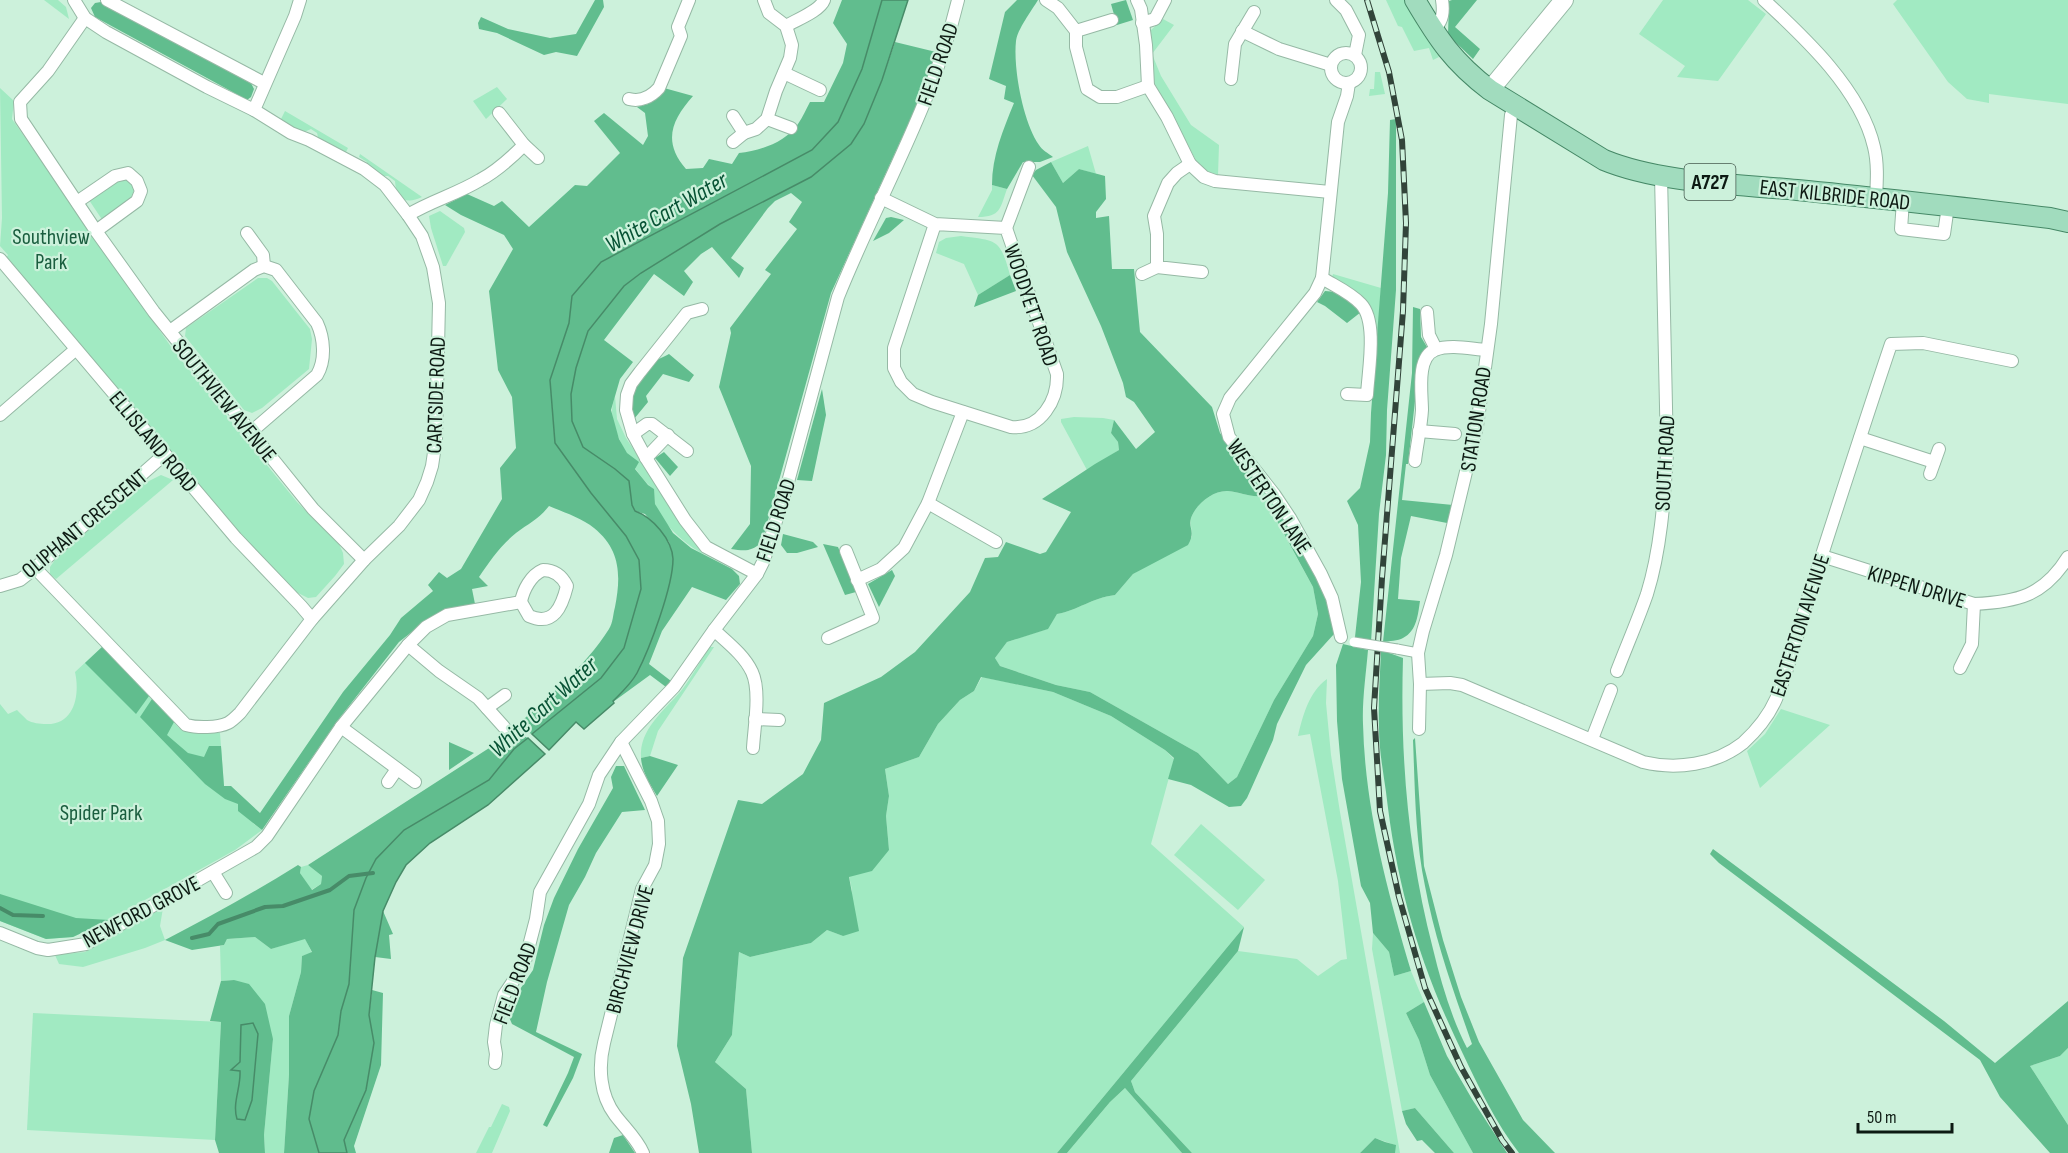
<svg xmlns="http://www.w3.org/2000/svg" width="2068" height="1153" viewBox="0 0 2068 1153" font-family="'Sofia Sans Condensed',sans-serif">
	<rect width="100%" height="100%" fill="#ccf1db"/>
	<!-- green -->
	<g fill="#a1eac2">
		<path d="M44 0H58L66 7 69 19Z"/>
		<path d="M1386 0H1404L1420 29 1439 57 1433 60 1429 48 1414 51 1402 27 1398 26Z"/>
		<path d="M1663 0H1748L1766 14 1718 81 1677 77 1685 66 1639 34Z"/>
		<path d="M1897 0H2068V104L1989 94V103L1967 99 1948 82 1893 4Z"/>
		<path d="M1163 19 1174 25 1152 54 1161 76 1191 125 1219 145 1218 175 1206 171 1199 166 1155 84 1152 75 1151 30Z"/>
		<path d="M1375 72H1380L1385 94 1369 96 1370 89H1374Z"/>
		<path d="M497 87 507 99 486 119 473 101Z"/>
		<path d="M0 88 14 101 12 119 174 351 297 502 339 544 343 553 344 564 335 576 316 597 308 598 294 591 241 535 6 258 8 255 0 246 2 218Z"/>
		<path d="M285 111 348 148 345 154 319 141 317 133 311 129 302 133 281 119Z"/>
		<path d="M1088 146 1096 174 1079 169 1063 183 1051 162Z"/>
		<path d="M360 154 422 197C406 205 396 199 395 181L388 176H381L368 168 367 162 359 157Z"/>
		<path d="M126 178 135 184C134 203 117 210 103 221L89 200 117 179Z"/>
		<path d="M992 185 1007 189C1000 208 1001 217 978 217L992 190Z"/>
		<path d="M440 211 464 228 465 232 446 266H443L431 228 429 216Z"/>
		<path d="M961 236C997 241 1000 238 1010 275L978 295 964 264 936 253 939 242 946 238Z"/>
		<path d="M1333 274 1381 288 1378 332 1370 312 1331 280Z"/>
		<path d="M258 278H267L272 281 310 329 312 339 309 369 262 408 252 413 244 410 185 336 186 328Z"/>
		<path d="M615 396 617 419 626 438 703 554C685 544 662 524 655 504 654 500 654 494 654 489 637 478 611 431 612 410 612 406 614 400 615 396Z"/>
		<path d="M1074 417 1103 418 1114 420 1111 433 1118 442 1119 450 1087 470 1061 422V419Z"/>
		<path d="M161 475 173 480 56 579 50 574V567L57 557 143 484Z"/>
		<path d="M1262 486 1279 508 1272 513 1313 587 1318 614 1313 636 1274 700 1237 777 1228 784 1198 753 1090 692 1056 685 1000 666 995 658 1007 642 1047 629 1057 614C1079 610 1091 598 1115 595L1133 574 1192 537C1192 531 1190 523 1191 518 1196 504 1213 490 1228 491 1240 492 1249 497 1261 496Z"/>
		<path d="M102 647 179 728 194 732 220 733 224 786H231L254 824 262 830 235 850 109 920 73 937 46 939 0 921V704L8 714 17 710C20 713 24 717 27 720 32 723 40 724 46 724 75 725 80 694 75 672Z"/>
		<path d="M710 647H714L658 731 650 756 641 758C639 729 664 711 681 691 692 677 700 661 710 647Z"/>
		<path d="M982 677 1053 692 1111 716 1165 750 1174 759 1151 844 1244 927 1057 1153H752L746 1089 715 1062 732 1035 739 952 750 957 811 943 827 930 843 936 852 890 849 876 889 850 886 816 889 796 885 769 919 757 938 724 960 700 974 691Z"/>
		<path d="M1327 679 1326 703 1331 755 1340 812 1400 1153H1395V1145L1375 1138 1360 1153H1192L1135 1092 1131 1081 1238 951 1297 959 1318 976 1341 960 1347 959 1338 881 1310 734 1298 736C1303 715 1309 692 1327 679Z"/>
		<path d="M1781 709 1830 725 1760 788 1747 751 1765 734Z"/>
		<path d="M1201 824 1265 880 1238 910 1174 855Z"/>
		<path d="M308 865 322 876 321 884 311 890 300 873 301 867Z"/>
		<path d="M163 908 160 926 165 940 145 948 83 967 59 964 55 955 85 952Z"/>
		<path d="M1373 933 1389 952 1394 976 1411 971 1424 1002 1406 1013 1419 1040 1430 1075 1473 1153H1454L1415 1108 1402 1111 1372 949Z"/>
		<path d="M255 937 271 949 305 938 312 953 302 956 301 972 289 1016V1075L284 1153H265L264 1135 273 1039 234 980 221 981 220 946 224 945 227 939Z"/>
		<path d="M33 1013 221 1022 215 1140 27 1130Z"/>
		<path d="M2068 1048V1125L2030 1066 2060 1056Z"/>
		<path d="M1125 1088 1182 1153H1067L1110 1102Z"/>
		<path d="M502 1104 509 1107 510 1111 492 1153H476L489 1127H491Z"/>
	</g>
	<!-- forest -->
	<g fill="#61bd8e" fill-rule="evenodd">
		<path d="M595 0H603L604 7 577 56 556 52 544 55 497 33 479 29 478 23 481 17 508 29 550 38 576 34Z"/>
		<path d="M842 0H882L862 69 838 122 812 150 751 183 572 296 569 323 550 380 555 443 591 493 626 536 639 560 641 589 624 648 601 678 532 734 514 728C547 698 585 667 609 629 613 623 613 614 615 607 621 576 621 550 594 528 582 518 563 512 549 506 538 520 529 523 516 533 500 546 490 561 479 577L488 586 472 589 475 604 453 609 427 620 399 642 338 720 262 830 238 811V804L225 799 205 784 140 717 152 699 174 722 167 735 188 753 204 757 209 746H221L224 786H231L260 813 343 692 390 635 401 618 433 591 428 585 439 572 447 578 461 569 502 499 500 468 516 448 512 397 498 370 489 291 513 249 504 235 461 215 445 205 467 194 494 206 502 201 529 227 575 185 587 186 620 153 594 121 604 113 643 145 648 136 645 113 637 107 648 104 664 88 693 96C672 120 662 141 686 169L703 168 709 159 732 164 739 153C760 151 786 142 798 124 803 117 806 109 810 102H824L843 63 847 44 833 23Z"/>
		<path d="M1017 0H1038C1032 10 1017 30 1016 41 1013 68 1023 122 1039 145 1042 150 1048 153 1053 157L1040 162H1023L1007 189 992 185C992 156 1003 130 1014 103L1004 99 1006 86 989 79 1005 12Z"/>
		<path d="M1126 0 1133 20 1117 25 1111 4Z"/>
		<path d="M1452 0H1477L1455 27 1480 49 1473 59 1448 35 1449 1Z"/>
		<path d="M101 2 251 83 254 89 251 97 247 100 240 96 95 17 91 8 95 3Z"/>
		<path d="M895 42 936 52 922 94 831 293 762 542C751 552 745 551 731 549L750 524 751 466 719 387 731 333 730 328 771 274 765 270 797 229 789 222 802 202 791 193 775 201 768 208 731 258 744 268 739 278 712 247 701 254 684 271 693 282 684 296 654 274 604 340 633 362 620 379 611 410 619 439 627 453 639 462 635 469 648 485 654 489 655 504 673 533 691 548 732 569 739 576 740 584 726 600 692 587 662 631 649 664 671 681 666 687 650 675 613 702 673 557 669 542 645 514 635 511 632 505 629 481 615 469 582 447 572 421 571 394 576 368 588 331 624 286 641 273 720 224 811 177 851 144 864 124 882 80Z"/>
		<path d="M1396 119V290L1387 410 1386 455 1379 514 1371 642 1355 637 1361 582 1358 525 1347 501 1360 488 1370 442 1371 413 1388 193 1390 120Z"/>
		<path d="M1051 162 1063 183 1079 169 1105 176 1106 199 1096 212V218L1109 216 1112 269H1134L1140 332 1212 407 1220 433 1262 486 1261 496C1249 497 1240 492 1228 491 1213 490 1196 504 1191 518 1188 529 1196 531 1188 545L1133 574 1115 595C1091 598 1079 610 1057 614L1048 629 1007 642 995 658 1000 666 1056 685 1090 692 1198 753 1228 784 1237 777 1274 700 1313 636 1318 614 1313 587 1272 512 1279 508 1323 588 1334 634 1306 665 1277 724 1273 740 1247 798 1241 806 1229 807 1191 785 1168 779 1174 758 1165 750 1111 716 1053 692 981 677 974 691 960 700 938 724 919 757 885 769 889 796 886 816 889 850 872 871 849 877 859 931 843 936 827 930 811 943 750 957 739 952 732 1035 715 1062 746 1089 752 1153H699L691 1104 677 1046 683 958 738 800 762 804 803 774 821 740 824 703 881 677 915 652 970 592 985 558 998 557 1006 542 1040 554 1046 552 1071 512 1042 499 1095 464 1119 450 1118 442 1111 433 1114 420 1136 449 1155 432 1134 402 1126 397 1123 383 1101 326 1067 252 1056 207 1032 175 1036 170Z"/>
		<path d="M891 217 904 220 889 233 873 241 886 218Z"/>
		<path d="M1010 275 1016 291 974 307 978 295Z"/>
		<path d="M1325 291C1340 291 1351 301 1361 312L1347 323 1325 306 1317 302Z"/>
		<path d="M1413 307 1420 309 1421 337 1427 347 1420 356 1408 464H1406L1402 500 1453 505 1447 523 1411 516 1401 558 1398 599 1420 601C1418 614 1417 631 1403 638 1398 641 1389 641 1383 642L1412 373Z"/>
		<path d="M669 354 694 375 689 382 663 374 646 396 648 402 634 419C626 401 641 372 655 361 659 359 665 356 669 354Z"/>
		<path d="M822 389 826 415 812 481 797 480Z"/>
		<path d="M664 452 678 467 670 476 655 458Z"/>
		<path d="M783 534 813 542 818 547 797 553H787L781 545Z"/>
		<path d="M823 544 838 547 856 592 845 595Z"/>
		<path d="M892 570 895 576 879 607 868 584Z"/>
		<path d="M1343 644 1368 650C1366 674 1362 700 1363 724 1365 808 1387 890 1411 971L1394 976 1389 952 1373 933 1370 903 1361 886 1342 779 1337 721 1336 665Z"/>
		<path d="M102 647 149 696 136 714 85 663Z"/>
		<path d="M1381 650 1403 658C1400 757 1408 852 1433 949 1441 982 1451 1017 1467 1048L1472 1044C1454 993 1435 940 1425 886 1415 838 1415 789 1413 740L1415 738 1424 866 1443 940 1461 997 1479 1042 1523 1120 1555 1153H1519C1496 1123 1479 1088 1463 1054 1420 966 1397 888 1386 792 1383 771 1379 749 1379 728 1378 702 1380 676 1381 650Z"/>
		<path d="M514 732 528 738 514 749 489 780 404 830 376 859 366 878 354 910 349 984 341 1011 338 1035 314 1091 309 1119 319 1153H284L289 1075V1016L301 972 302 956 312 952 305 939 271 949 255 937 227 939 224 945 192 950 165 940C211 916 255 892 298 865L301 867 300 873 312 890 321 884 322 876 308 865Z"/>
		<path d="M449 742 474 753 449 770Z"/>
		<path d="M650 756 678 765 657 796C650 784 642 772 641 758Z"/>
		<path d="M616 766H624L645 810 622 812 596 853 585 877 569 905 547 982 536 1032 582 1054 573 1078 547 1127 543 1125 568 1073 574 1057 512 1024 506 1010 533 970 544 925 554 898 578 849 613 788 611 777Z"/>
		<path d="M1713 849 1944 1021 1995 1063 2068 1001V1048L2060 1056 2030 1066 2068 1125V1153H2050L2000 1097 1980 1060 1719 863 1710 854Z"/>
		<path d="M0 894 76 918 109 920 73 937 46 939 0 921Z"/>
		<path d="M383 911 393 934 389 935 391 959 375 957Z"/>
		<path d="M1244 927 1238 951 1131 1081 1135 1092 1192 1153H1182L1125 1088 1110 1102 1067 1153H1057Z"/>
		<path d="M234 980 249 984 265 1004 273 1039 264 1135 265 1153H219L215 1140 221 1022 210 1021 221 981ZM253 1023 258 1034 252 1100 241 1080 240 1071 232 1069 240 1062Z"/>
		<path d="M372 990 383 993 381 1065 354 1146 356 1153H347L344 1140 366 1090 374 1043 369 1015Z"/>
		<path d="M1424 1002 1447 1056 1472 1099 1507 1153H1473L1430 1075 1419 1040 1406 1013Z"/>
		<path d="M1415 1108 1454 1153H1435L1422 1140 1417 1141 1406 1124 1402 1111Z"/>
		<path d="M623 1135 635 1153H609L614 1138Z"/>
		<path d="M1375 1138 1385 1142 1396 1145 1395 1153H1360Z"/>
	</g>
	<!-- water -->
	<g fill="#60bc8d" stroke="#478b68" stroke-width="1.5">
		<path d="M882 0H908L882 80 864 124 851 144 811 177 720 224 641 273 624 286 588 331 576 368 571 394 572 421 583 447 615 469 629 481 632 505 635 511C652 517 672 539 673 559 673 586 650 648 637 673 631 684 622 692 613 701L614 703 584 729 576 722 549 750 532 734 601 678 624 648 641 589 639 560 626 536 591 493 555 443 550 380 569 323 572 296 601 262 812 150 838 122 862 69Z"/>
		<path d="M528 738 545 754 488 805 430 843 406 865 396 882 383 911 375 957 369 1015 374 1043 366 1090 344 1140 347 1153H319L309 1119 314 1091 338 1035 341 1011 349 984 354 910 366 878 376 859 404 830 489 780 514 749Z"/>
		<path d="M253 1023 258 1034 252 1100 245 1120 237 1119C232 1103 241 1088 240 1071L231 1070 240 1062 241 1025Z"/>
	</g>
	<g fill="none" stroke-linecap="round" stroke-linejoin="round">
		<!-- stream -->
		<g stroke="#478b68" stroke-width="4">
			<path d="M0 908 13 915 43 916"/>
			<path d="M192 938 209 934 218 924 265 907 283 906 330 890 349 876 373 873"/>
		</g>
		<!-- pedestrian casing -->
		<g stroke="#96b9a5" stroke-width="11">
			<path id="pedestrian" d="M1397 649 1418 653"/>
		</g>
		<!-- minor casing -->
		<g stroke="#96b9a5" stroke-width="14">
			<g id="minor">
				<path d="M107 0 264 83"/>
				<path d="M1046 0 1058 8 1076 31V47L1087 89 1100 97H1117L1148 86"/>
				<path d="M1137 0 1141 9 1146 45 1148 86 1167 117 1190 164 1177 173 1168 183 1154 216 1157 234V267L1202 272"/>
				<path d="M1336 0 1346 10 1359 35 1355 55"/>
				<path d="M1764 0C1805 38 1861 90 1874 147 1878 163 1877 180 1876 198"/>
				<path d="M85 18 48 71 20 102 21 119 96 231 154 312 313 509 364 560"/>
				<path d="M1142 23 1155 19 1165 0"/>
				<path d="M786 26C796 20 820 11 824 0"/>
				<path d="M1432 30C1443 23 1444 12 1442 0"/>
				<path d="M1076 31 1112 20"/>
				<path d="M1242 31 1279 49 1331 65"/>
				<circle cx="1346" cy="68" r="15"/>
				<path d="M784 73 820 90"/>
				<path d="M1231 79 1235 44 1254 12"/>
				<path d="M629 99C640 102 651 97 659 88L681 36 678 27 689 0"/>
				<path d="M254 110 295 16 300 0"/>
				<path d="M499 113 524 145 538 158"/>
				<path d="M733 116 744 133 733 142"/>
				<path d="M767 119 791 128"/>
				<path d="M744 133 756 129 767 119 776 91 790 58 792 45 786 26 769 13 764 0"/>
				<path d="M1190 164 1204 177 1215 181 1330 192"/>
				<path d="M881 198 935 224 1006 228 1057 374C1058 400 1041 430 1011 427L932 402 913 394 901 382 894 368V348L935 224"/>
				<path d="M1903 201 1901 229 1944 234 1948 206"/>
				<path d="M77 202 115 176 128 173 137 181 141 191 137 201 96 231"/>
				<path d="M408 215C431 201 457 194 480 180 497 171 511 158 524 145"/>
				<path d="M1006 228 1029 167"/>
				<path d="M247 233 263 255 264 266"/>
				<path d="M0 259 236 538 301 606 312 619"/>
				<path d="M1142 274 1157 267"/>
				<path d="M1322 278C1335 286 1351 293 1361 304 1378 322 1368 372 1367 395L1347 394"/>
				<path d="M702 309 687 313 640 372 631 384 627 395 626 410 633 434 646 458 685 520 706 547 757 574"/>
				<path d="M1427 312 1429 335 1436 349"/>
				<path d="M170 331 254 270 264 266 276 270 317 323C324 338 326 360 317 375L251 432"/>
				<path d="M0 415 75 350"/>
				<path d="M1419 431 1455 434"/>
				<path d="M633 434 647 424H652L687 451"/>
				<path d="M1860 438 1934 462"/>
				<path d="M646 458 668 435"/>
				<path d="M1415 461C1417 444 1421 427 1422 410 1422 394 1416 357 1435 350 1450 344 1471 349 1486 350"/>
				<path d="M1930 474 1939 449"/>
				<path d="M928 503 996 542"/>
				<path d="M1822 556 1974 604C2017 602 2044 596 2068 557"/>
				<path d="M35 568 186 725C197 728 218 728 228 723 232 721 236 717 240 713L312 619 364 560 399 526 419 500 427 482 432 466 436 439 439 303 433 267 422 236 408 215 385 185 364 169 309 140 291 133 254 110 207 87 106 32 85 18 74 0"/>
				<path d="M543 570C555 570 562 576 567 586 562 606 554 627 529 616L521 602C523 590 531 575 543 570Z"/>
				<path d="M857 580 881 569 904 548 928 503 963 412"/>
				<path d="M0 586 20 580 34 569 165 454"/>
				<path d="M714 630C728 643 744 655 752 672 761 691 754 728 753 748"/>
				<path d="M1341 637 1332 598 1321 574 1290 518 1274 494 1229 437 1223 414 1230 398 1315 293 1322 278 1338 122 1347 96 1349 83"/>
				<path d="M828 638 873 618 846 551"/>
				<path d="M408 645 439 671 478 698 504 727"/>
				<path d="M1960 668 1972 644 1974 604"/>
				<path d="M1617 671C1627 645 1638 620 1647 594 1661 549 1664 500 1667 453L1661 175"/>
				<path d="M1420 684 1450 683 1462 685 1643 762C1676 770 1715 765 1743 743 1755 732 1769 715 1776 699 1790 666 1798 630 1809 595 1836 511 1863 427 1891 344L1923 343 2012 361"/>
				<path d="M487 708 505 695"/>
				<path d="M755 719 779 720"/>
				<path d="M341 727 415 782"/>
				<path d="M1419 729 1420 684 1418 653 1423 631 1446 555 1477 426 1491 324 1511 115 1516 106"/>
				<path d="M1592 739 1611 690"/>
				<path d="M621 742 651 801 658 821 659 844 655 865 642 889 604 1043C598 1067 600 1095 615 1115 624 1127 637 1139 643 1153"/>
				<path d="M388 782 397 769"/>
				<path d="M213 872 226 893"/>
				<path d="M0 933 37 948 48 950 86 944 256 847 267 836 341 727 408 645 426 627 447 615 521 602"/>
				<path d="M495 1063 496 1054 494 1042 496 1025 504 995 524 965 536 919 540 892 589 804 599 775 621 742 674 687 714 630 757 574 764 560 788 482 838 297C878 197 933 105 958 0"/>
			</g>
		</g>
		<!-- secondary casing -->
		<g stroke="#96b9a5" stroke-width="20">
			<path id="secondary" d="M1490 90 1564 0"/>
		</g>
		<!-- primary casing -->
		<g stroke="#458866" stroke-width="22">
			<path id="primary" d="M1415 0C1438 39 1453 62 1490 90L1604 160C1660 183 1736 184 1797 190 1881 198 1966 208 2050 218L2068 222"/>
		</g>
		<!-- pedestrian -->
		<use href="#pedestrian" stroke="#fff" stroke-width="9"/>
		<!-- minor -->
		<use href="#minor" stroke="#fff" stroke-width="12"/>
		<!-- secondary -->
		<use href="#secondary" stroke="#fff" stroke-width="18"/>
		<!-- primary -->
		<use href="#primary" stroke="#a1dcbe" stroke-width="20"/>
		<!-- rail casing -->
		<g stroke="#32443a" stroke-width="6">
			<path id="rail" d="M1367 0 1389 72 1402 140 1406 223 1403 311 1382 578 1374 708 1380 811 1399 897 1425 988 1461 1067 1502 1140 1512 1153"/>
		</g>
		<!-- rail -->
		<use href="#rail" stroke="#ccf1db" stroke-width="4" stroke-dasharray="11" stroke-linecap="butt"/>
		<!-- pedestrian-bridge casing -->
		<g stroke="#96b9a5" stroke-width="11" stroke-linecap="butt">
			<path id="pedestrian-bridge" d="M1354 642 1397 649"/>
		</g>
		<!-- pedestrian-bridge -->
		<use href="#pedestrian-bridge" stroke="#fff" stroke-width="9"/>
	</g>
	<g text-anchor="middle" stroke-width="4.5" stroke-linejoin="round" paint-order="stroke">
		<!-- shield labels -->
		<rect fill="#ccf1db" stroke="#465a4f" stroke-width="1.5" x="1684.5" y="164" width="51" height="36" rx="4.5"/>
		<g font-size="21" font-weight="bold" fill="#0d1a13">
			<text x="1710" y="189">A727</text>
		</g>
		<!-- street labels -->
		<g font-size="22" fill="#0d1a13" stroke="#ccf1db">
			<text transform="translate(937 64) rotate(-71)" y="8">FIELD ROAD</text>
			<text transform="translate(1835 194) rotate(6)" y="8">EAST KILBRIDE ROAD</text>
			<text transform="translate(1032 305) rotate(71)" y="8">WOODYETT ROAD</text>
			<text transform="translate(435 395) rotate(-88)" y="8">CARTSIDE ROAD</text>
			<text transform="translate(225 400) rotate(51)" y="8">SOUTHVIEW AVENUE</text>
			<text transform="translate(1475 419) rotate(-81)" y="8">STATION ROAD</text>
			<text transform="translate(154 441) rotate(50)" y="8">ELLISLAND ROAD</text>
			<text transform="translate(1664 463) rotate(-87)" y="8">SOUTH ROAD</text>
			<text transform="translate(1270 496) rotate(56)" y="8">WESTERTON LANE</text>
			<text transform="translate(775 520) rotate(-72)" y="8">FIELD ROAD</text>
			<text transform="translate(84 523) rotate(-40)" y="8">OLIPHANT CRESCENT</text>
			<text transform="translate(1917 586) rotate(17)" y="8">KIPPEN DRIVE</text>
			<text transform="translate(1799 625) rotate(-72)" y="8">EASTERTON AVENUE</text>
			<text transform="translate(141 911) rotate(-28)" y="8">NEWFORD GROVE</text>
			<text transform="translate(629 949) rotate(-75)" y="8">BIRCHVIEW DRIVE</text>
			<text transform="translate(514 983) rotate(-69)" y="8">FIELD ROAD</text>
		</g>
		<!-- park labels -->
		<g font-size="22" fill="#1a5e3f" stroke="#ccf1db">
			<text x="51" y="244">Southview<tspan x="51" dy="25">Park</tspan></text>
			<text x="101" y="820">Spider Park</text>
		</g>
		<!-- water labels -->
		<g font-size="24" font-style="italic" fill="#075234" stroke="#ccf1db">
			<text transform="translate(666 212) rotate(-30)" y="8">White Cart Water</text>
			<text transform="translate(543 707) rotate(-42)" y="8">White Cart Water</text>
		</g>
	</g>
	<!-- scale -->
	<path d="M1858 1123v9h94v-9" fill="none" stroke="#0d1a13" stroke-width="3"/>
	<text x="1867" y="1123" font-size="18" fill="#0d1a13" stroke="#ccf1db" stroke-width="4.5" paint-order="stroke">50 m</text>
</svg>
